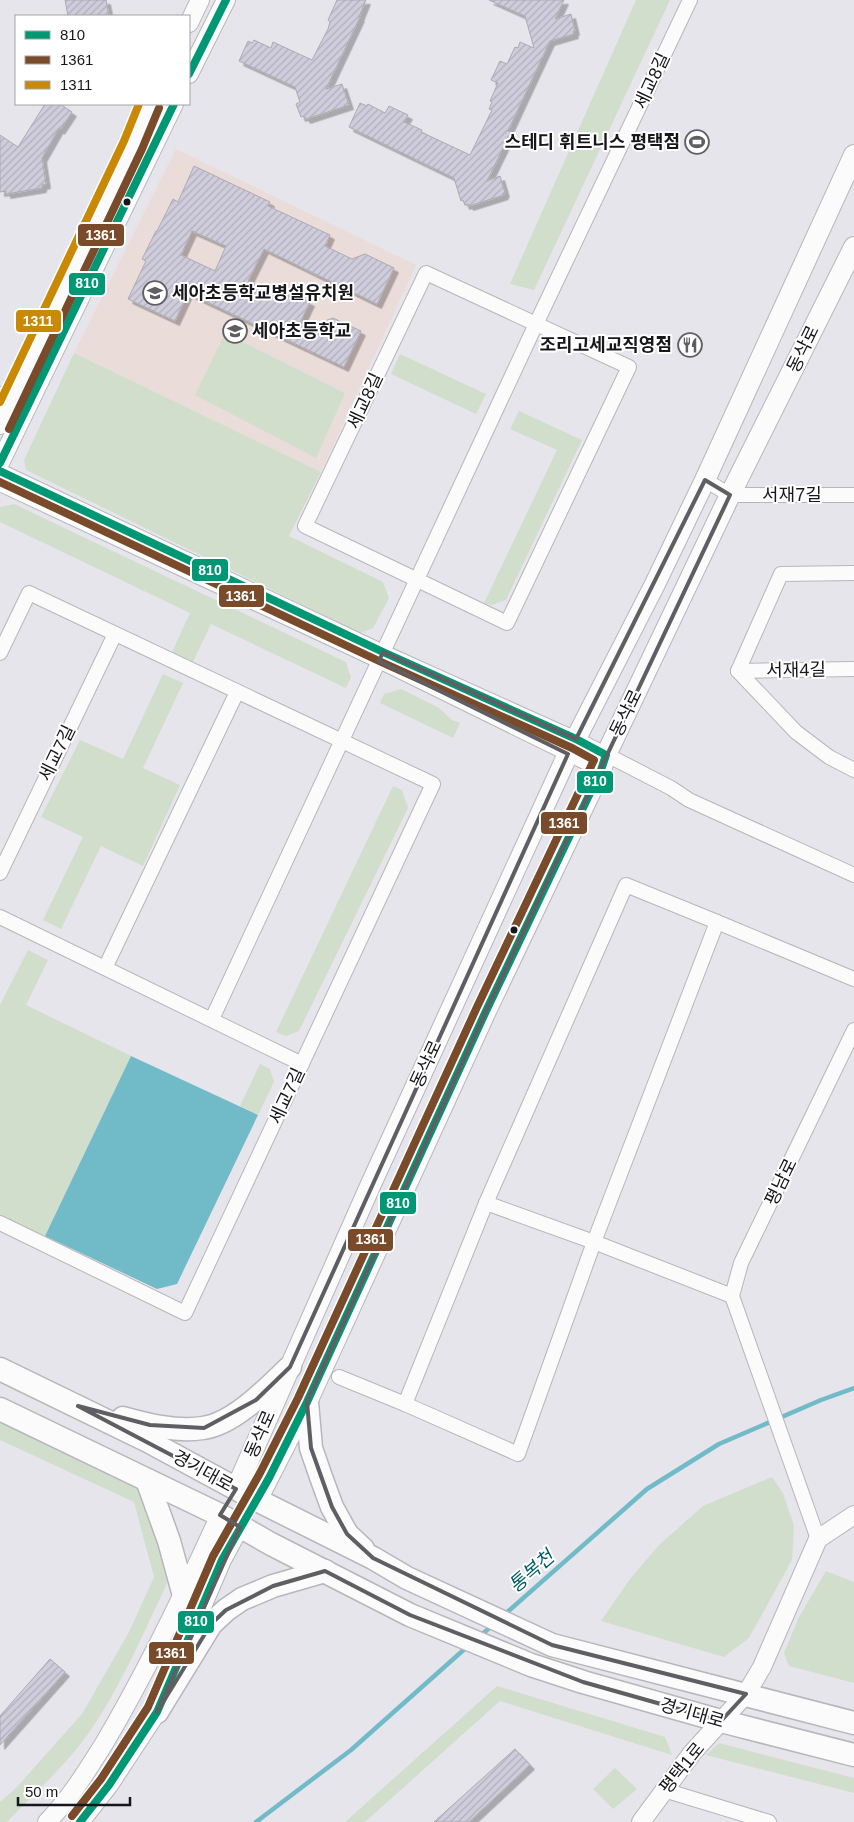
<svg xmlns="http://www.w3.org/2000/svg" width="854" height="1822" viewBox="0 0 854 1822" font-family="Helvetica,'Noto Sans KR',sans-serif">
	<defs>
		<pattern id="building-hatch" width="6" height="6" patternUnits="userSpaceOnUse" patternTransform="scale(1.25)"><rect width="6" height="6" fill="#cfccdc"/><path d="M-1 1l2-2M0 6l6-6M5 7l2-2" fill="none" stroke="#b1aebc"/></pattern>
		<filter id="shadow"><feDropShadow dx="4.5" dy="4.5" stdDeviation="0" flood-color="#0004"/></filter>
	</defs>
	<rect width="100%" height="100%" fill="#e6e5eb"/>
	<!-- education -->
	<path fill="#eadcd9" d="M176 149 416 265 321 472 74 353Z"/>
	<!-- green -->
	<g fill="#d2decc">
		<path d="M636 0H670L534 290 510 284Z"/>
		<path d="M225 333 345 393 316 458 195 395Z"/>
		<path d="M74 353 321 472 289 536 383 582 389 598 373 628 360 633 26 470 24 460Z"/>
		<path d="M400 354 486 394 476 414 391 374Z"/>
		<path d="M519 411 582 440 506 600 491 605 484 603 557 450 510 429Z"/>
		<path d="M14 504 346 662 351 678 346 688 211 624 193 662 172 652 190 613 0 522V507Z"/>
		<path d="M163 674 183 683 143 768 180 785 143 866 101 846 61 929 43 920 83 837 41 817 80 740 123 759Z"/>
		<path d="M401 689 439 708 452 720 460 723 453 738 380 703 384 694Z"/>
		<path d="M393 786 402 790 408 808 299 1031 286 1036 276 1032Z"/>
		<path d="M28 950 48 960 26 1005 131 1056 45 1236 0 1215V1005Z"/>
		<path d="M260 1064 270 1069 274 1082 258 1115 240 1106Z"/>
		<path d="M0 1419 143 1488 171 1575C146 1627 123 1683 90 1731 68 1763 34 1794 7 1822H0V1802L16 1788 82 1714 129 1632 154 1577 134 1502 0 1440Z"/>
		<path d="M772 1477 783 1493 794 1526 792 1560 749 1638 724 1657 601 1621 630 1579 659 1545 703 1506Z"/>
		<path d="M826 1571 854 1582V1683L789 1666 784 1653 799 1617Z"/>
		<path d="M497 1686 665 1737 672 1755 500 1701 365 1822H345Z"/>
		<path d="M719 1743 854 1778V1793L706 1755Z"/>
		<path d="M615 1768 637 1789 613 1809 593 1789Z"/>
	</g>
	<!-- water -->
	<path fill="#71bac7" d="M131 1056 258 1115 177 1284 157 1289 45 1236Z"/>
	<g fill="none" stroke-linecap="round" stroke-linejoin="round">
		<!-- stream -->
		<g stroke="#71bac7" stroke-width="4.5">
			<path d="M504 1615 647 1489 719 1444 821 1400 854 1388"/>
			<path d="M480 1636 493 1625"/>
			<path d="M256 1822 351 1750 468 1646"/>
		</g>
	</g>
	<!-- building -->
	<g fill="url(#building-hatch)" stroke="#acabb0" fill-rule="evenodd" filter="url(#shadow)">
		<path d="M65 0H106L109 16H68Z"/>
		<path d="M337 0H366L359 17H360L326 89 342 84 349 105 306 119 304 116 301 117 296 104 300 102 295 87 239 61 248 41 252 43 254 40 271 48 273 42 312 60 328 29 330 22 328 20Z"/>
		<path d="M489 0H564L555 19 571 14 575 31H573L574 34 550 41 508 131 511 132 487 181 500 176 505 193H503L504 195 469 206 468 204 465 205 463 200 461 201 454 178 349 127 360 103 367 106 368 104 385 113 389 106 408 115 404 122 422 130 421 132 470 155 492 110 489 109 492 102 490 101 498 83 491 80 500 61 507 64 515 47 518 48 520 42 534 48 525 16Z"/>
		<path d="M45 104H60L72 112 60 130 59 128 42 158 46 184 42 185V188L6 194V191L0 192V135L18 147Z"/>
		<path d="M194 166 270 202 268 206 330 235 325 246 352 259 365 254 394 268 377 304 264 249 248 281 270 291 273 285 310 302 296 331 333 318 361 331 344 367 188 293 175 321 128 299 146 261 142 259 156 231H157L173 199 178 202ZM192 231 226 246 215 271 181 255Z"/>
		<path d="M50 1659 65 1672 0 1745V1716Z"/>
		<path d="M515 1749 530 1765 469 1822H434Z"/>
	</g>
	<g fill="none" stroke-linecap="round" stroke-linejoin="round">
		<!-- minor casing -->
		<g stroke="#b7b6bb" stroke-width="16">
			<g id="minor">
				<path d="M426 273 629 367 507 623 305 526Z"/>
				<path d="M0 394 12 400"/>
				<path d="M0 471 383 652 576 739 671 788 689 800 854 875"/>
				<path d="M705 480 730 495H854"/>
				<path d="M0 484 379 661 601 770"/>
				<path d="M0 653 29 593 433 784 185 1313 0 1223"/>
				<path d="M738 671 781 574 854 573"/>
				<path d="M738 671 796 732 829 757 854 770"/>
				<path d="M738 671 854 669"/>
				<path d="M0 873 115 634"/>
				<path d="M0 917 302 1064"/>
				<path d="M717 922 854 979"/>
				<path d="M105 968 237 692"/>
				<path d="M212 1019 536 324 690 0"/>
				<path d="M339 1377 405 1404 486 1203 594 1242 732 1296"/>
				<path d="M405 1404 518 1454 594 1242 717 922 626 885 486 1203"/>
				<path d="M818 1539 732 1296 741 1263 854 1030"/>
				<path d="M664 1790 769 1822"/>
			</g>
		</g>
		<!-- tertiary casing -->
		<g stroke="#b7b6bb" stroke-width="20">
			<g id="tertiary">
				<path d="M189 23 200 0"/>
				<path d="M189 74 226 0"/>
				<path d="M0 425 133 145 150 104"/>
				<path d="M0 463 174 104"/>
				<path d="M178 1663 222 1560 240 1527"/>
				<path d="M47 1822C70 1799 88 1769 105 1742 148 1669 185 1592 220 1515"/>
				<path d="M80 1822 109 1785 157 1712 162 1700"/>
				<path d="M641 1822 692 1753 746 1694 762 1667 818 1539 854 1515"/>
			</g>
		</g>
		<!-- secondary casing -->
		<g stroke="#b7b6bb" stroke-width="22">
			<g id="secondary">
				<path d="M236 1489 371 1184 568 754 655 584 705 480 854 155"/>
				<path d="M257 1500 307 1402 486 1011 601 770 606 755 730 495 854 247"/>
			</g>
		</g>
		<!-- primary casing -->
		<g stroke="#b7b6bb" stroke-width="25">
			<g id="primary">
				<path d="M0 1369 148 1441 257 1500 373 1558 407 1578 552 1645 854 1723"/>
				<path d="M307 1402 311 1448 321 1477 332 1507 347 1534 363 1549"/>
				<path d="M0 1409 220 1515 271 1544 410 1615 531 1665 583 1682 721 1721 854 1755"/>
				<path d="M123 1418C148 1425 176 1432 203 1428 234 1424 268 1388 290 1367"/>
				<path d="M147 1480 169 1541 183 1592"/>
				<path d="M157 1712 211 1624 226 1610 242 1599 273 1586 325 1571"/>
			</g>
		</g>
		<!-- minor -->
		<use href="#minor" stroke="#fbfbfc" stroke-width="14"/>
		<!-- tertiary -->
		<use href="#tertiary" stroke="#fbfbfc" stroke-width="18"/>
		<!-- secondary -->
		<use href="#secondary" stroke="#fbfbfc" stroke-width="20"/>
		<!-- primary -->
		<use href="#primary" stroke="#fbfbfc" stroke-width="22"/>
		<!-- bus-1 casing -->
		<g stroke="#fff" stroke-width="11">
			<g id="bus-1">
				<path d="M189 74 226 0"/>
				<path d="M0 463 174 104"/>
				<path d="M0 471 383 652 576 739 606 755 601 770 486 1011 307 1402 269 1478 222 1560 157 1712 109 1785 80 1822"/>
			</g>
		</g>
		<!-- bus-2 casing -->
		<g stroke="#fff" stroke-width="11">
			<g id="bus-2">
				<path d="M9 429 142 149 159 108"/>
				<path d="M0 482 379 661 572 748 594 760 477 1007 298 1398 260 1473 213 1556 148 1707 101 1779 72 1816"/>
			</g>
		</g>
		<!-- bus-3 casing -->
		<g stroke="#fff" stroke-width="11">
			<path id="bus-3" d="M0 402 124 141 139 104"/>
		</g>
		<!-- bus-1 -->
		<use href="#bus-1" stroke="#009775" stroke-width="8"/>
		<!-- bus-2 -->
		<use href="#bus-2" stroke="#7a4b2a" stroke-width="8"/>
		<!-- bus-3 -->
		<use href="#bus-3" stroke="#ca8905" stroke-width="8"/>
	</g>
	<!-- marked area -->
	<path fill="none" stroke="#5f5e63" stroke-width="4" stroke-linejoin="round" d="M705 480 730 495 486 1011 307 1402 311 1448 332 1507 347 1534 373 1558 552 1645 746 1694 721 1721 583 1682 410 1615 325 1571 273 1586 226 1610 211 1624 157 1712 240 1527 220 1515 236 1489 78 1406 150 1425 204 1428 256 1400 290 1367 568 754 379 661 383 652 576 739Z"/>
	<!-- icons -->
	<defs>
		<g id="stadium-ring" transform="scale(1.25)"><circle r="9.5" fill="#fff" stroke="#5f5e63" stroke-width="1.5"/><path d="M0-5a6.5 5 0 1 0 0 10a6.5 5 0 1 0 0-10ZM-3.5-1.8h7v3.6h-7Z" fill="#5f5e63"/></g>
		<g id="school-ring" transform="scale(1.25)"><circle r="9.5" fill="#fff" stroke="#5f5e63" stroke-width="1.5"/><path d="M0-5L7-2L0 1L-7-2ZM-4 1L0 2.5L4 1V4Q0 6-4 4Z" fill="#5f5e63"/></g>
		<g id="restaurant-ring" transform="scale(1.25)"><circle r="9.5" fill="#fff" stroke="#5f5e63" stroke-width="1.5"/><path d="M-5-6h1v4h1v-4h1v4h1v-4h1v5L-1.5 .5V6h-2V.5L-5-1ZM5-6V6H3V1.5H1.5Q1.5-4 5-6Z" fill="#5f5e63"/></g>
	</defs>
	<g fill-rule="evenodd">
		<use href="#stadium-ring" x="697" y="142"/>
		<use href="#school-ring" x="155" y="293"/>
		<use href="#school-ring" x="235" y="331"/>
		<use href="#restaurant-ring" x="690" y="345"/>
	</g>
	<!-- markers -->
	<g fill="#17161a" stroke="#fff" stroke-width="2">
		<circle cx="127" cy="202" r="4.5"/>
		<circle cx="514" cy="930" r="4.5"/>
	</g>
	<g text-anchor="middle" stroke-width="4" stroke-linejoin="round" paint-order="stroke">
		<!-- street labels -->
		<g font-size="18" fill="#17161a" stroke="#fff">
			<text transform="translate(652 81) rotate(-65)" y="6">세교8길</text>
			<text transform="translate(803 349) rotate(-64)" y="6">동삭로</text>
			<text transform="translate(365 401) rotate(-65)" y="6">세교8길</text>
			<text x="792" y="501">서재7길</text>
			<text transform="translate(796 670) rotate(-1)" y="6">서재4길</text>
			<text transform="translate(626 713) rotate(-64)" y="6">동삭로</text>
			<text transform="translate(57 753) rotate(-64)" y="6">세교7길</text>
			<text transform="translate(426 1064) rotate(-65)" y="6">동삭로</text>
			<text transform="translate(287 1096) rotate(-65)" y="6">세교7길</text>
			<text transform="translate(781 1182) rotate(-64)" y="6">평남로</text>
			<text transform="translate(260 1434) rotate(-66)" y="6">동삭로</text>
			<text transform="translate(203 1471) rotate(29)" y="6">경기대로</text>
			<text transform="translate(692 1713) rotate(16)" y="6">경기대로</text>
			<text transform="translate(682 1768) rotate(-51)" y="6">평택1로</text>
		</g>
		<!-- poi labels -->
		<g font-size="18" font-weight="bold" fill="#17161a" stroke="#fff" text-anchor="end">
			<text x="680" y="148">스테디 휘트니스 평택점</text>
			<text x="172" y="299" text-anchor="start">세아초등학교병설유치원</text>
			<text x="252" y="337" text-anchor="start">세아초등학교</text>
			<text x="672" y="351">조리고세교직영점</text>
		</g>
		<!-- water labels -->
		<g font-size="19" font-style="italic" fill="#005d68" stroke="#fff">
			<text transform="translate(531 1571) rotate(-41)" y="7">통복천</text>
		</g>
	</g>
	<g stroke="#fff" stroke-width="2">
		<rect x="77" y="223" width="48" height="24" rx="5" fill="#7a4b2a"/>
		<rect x="68" y="272" width="38" height="24" rx="5" fill="#009775"/>
		<rect x="15" y="309" width="47" height="24" rx="5" fill="#ca8905"/>
		<rect x="191" y="558" width="38" height="24" rx="5" fill="#009775"/>
		<rect x="218" y="584" width="47" height="24" rx="5" fill="#7a4b2a"/>
		<rect x="576" y="770" width="38" height="24" rx="5" fill="#009775"/>
		<rect x="540" y="811" width="48" height="24" rx="5" fill="#7a4b2a"/>
		<rect x="379" y="1191" width="38" height="24" rx="5" fill="#009775"/>
		<rect x="347" y="1228" width="47" height="24" rx="5" fill="#7a4b2a"/>
		<rect x="177" y="1610" width="38" height="24" rx="5" fill="#009775"/>
		<rect x="148" y="1641" width="47" height="24" rx="5" fill="#7a4b2a"/>
	</g>
	<g font-size="14" text-anchor="middle" font-weight="bold" fill="#fff">
		<text x="101" y="240">1361</text>
		<text x="87" y="288">810</text>
		<text x="38" y="326">1311</text>
		<text x="210" y="575">810</text>
		<text x="241" y="601">1361</text>
		<text x="595" y="786">810</text>
		<text x="564" y="828">1361</text>
		<text x="398" y="1208">810</text>
		<text x="371" y="1244">1361</text>
		<text x="196" y="1626">810</text>
		<text x="171" y="1658">1361</text>
	</g>
	<!-- legend -->
	<rect x="15" y="15" width="175" height="90" fill="#ffffff" stroke="#a2a2a3"/>
	<rect x="25" y="31" width="25" height="8" fill="#009775" stroke="#a2a2a3"/>
	<text x="60" y="40" font-size="15" fill="#17161a">810</text>
	<rect x="25" y="56" width="25" height="8" fill="#7a4b2a" stroke="#a2a2a3"/>
	<text x="60" y="65" font-size="15" fill="#17161a">1361</text>
	<rect x="25" y="81" width="25" height="8" fill="#ca8905" stroke="#a2a2a3"/>
	<text x="60" y="90" font-size="15" fill="#17161a">1311</text>
	<!-- scale -->
	<path d="M18 1797v8h112v-8" fill="none" stroke="#17161a" stroke-width="2.5"/>
	<text x="25" y="1797" font-size="15" fill="#17161a" stroke="#ffffff" stroke-width="4" paint-order="stroke">50 m</text>
</svg>
